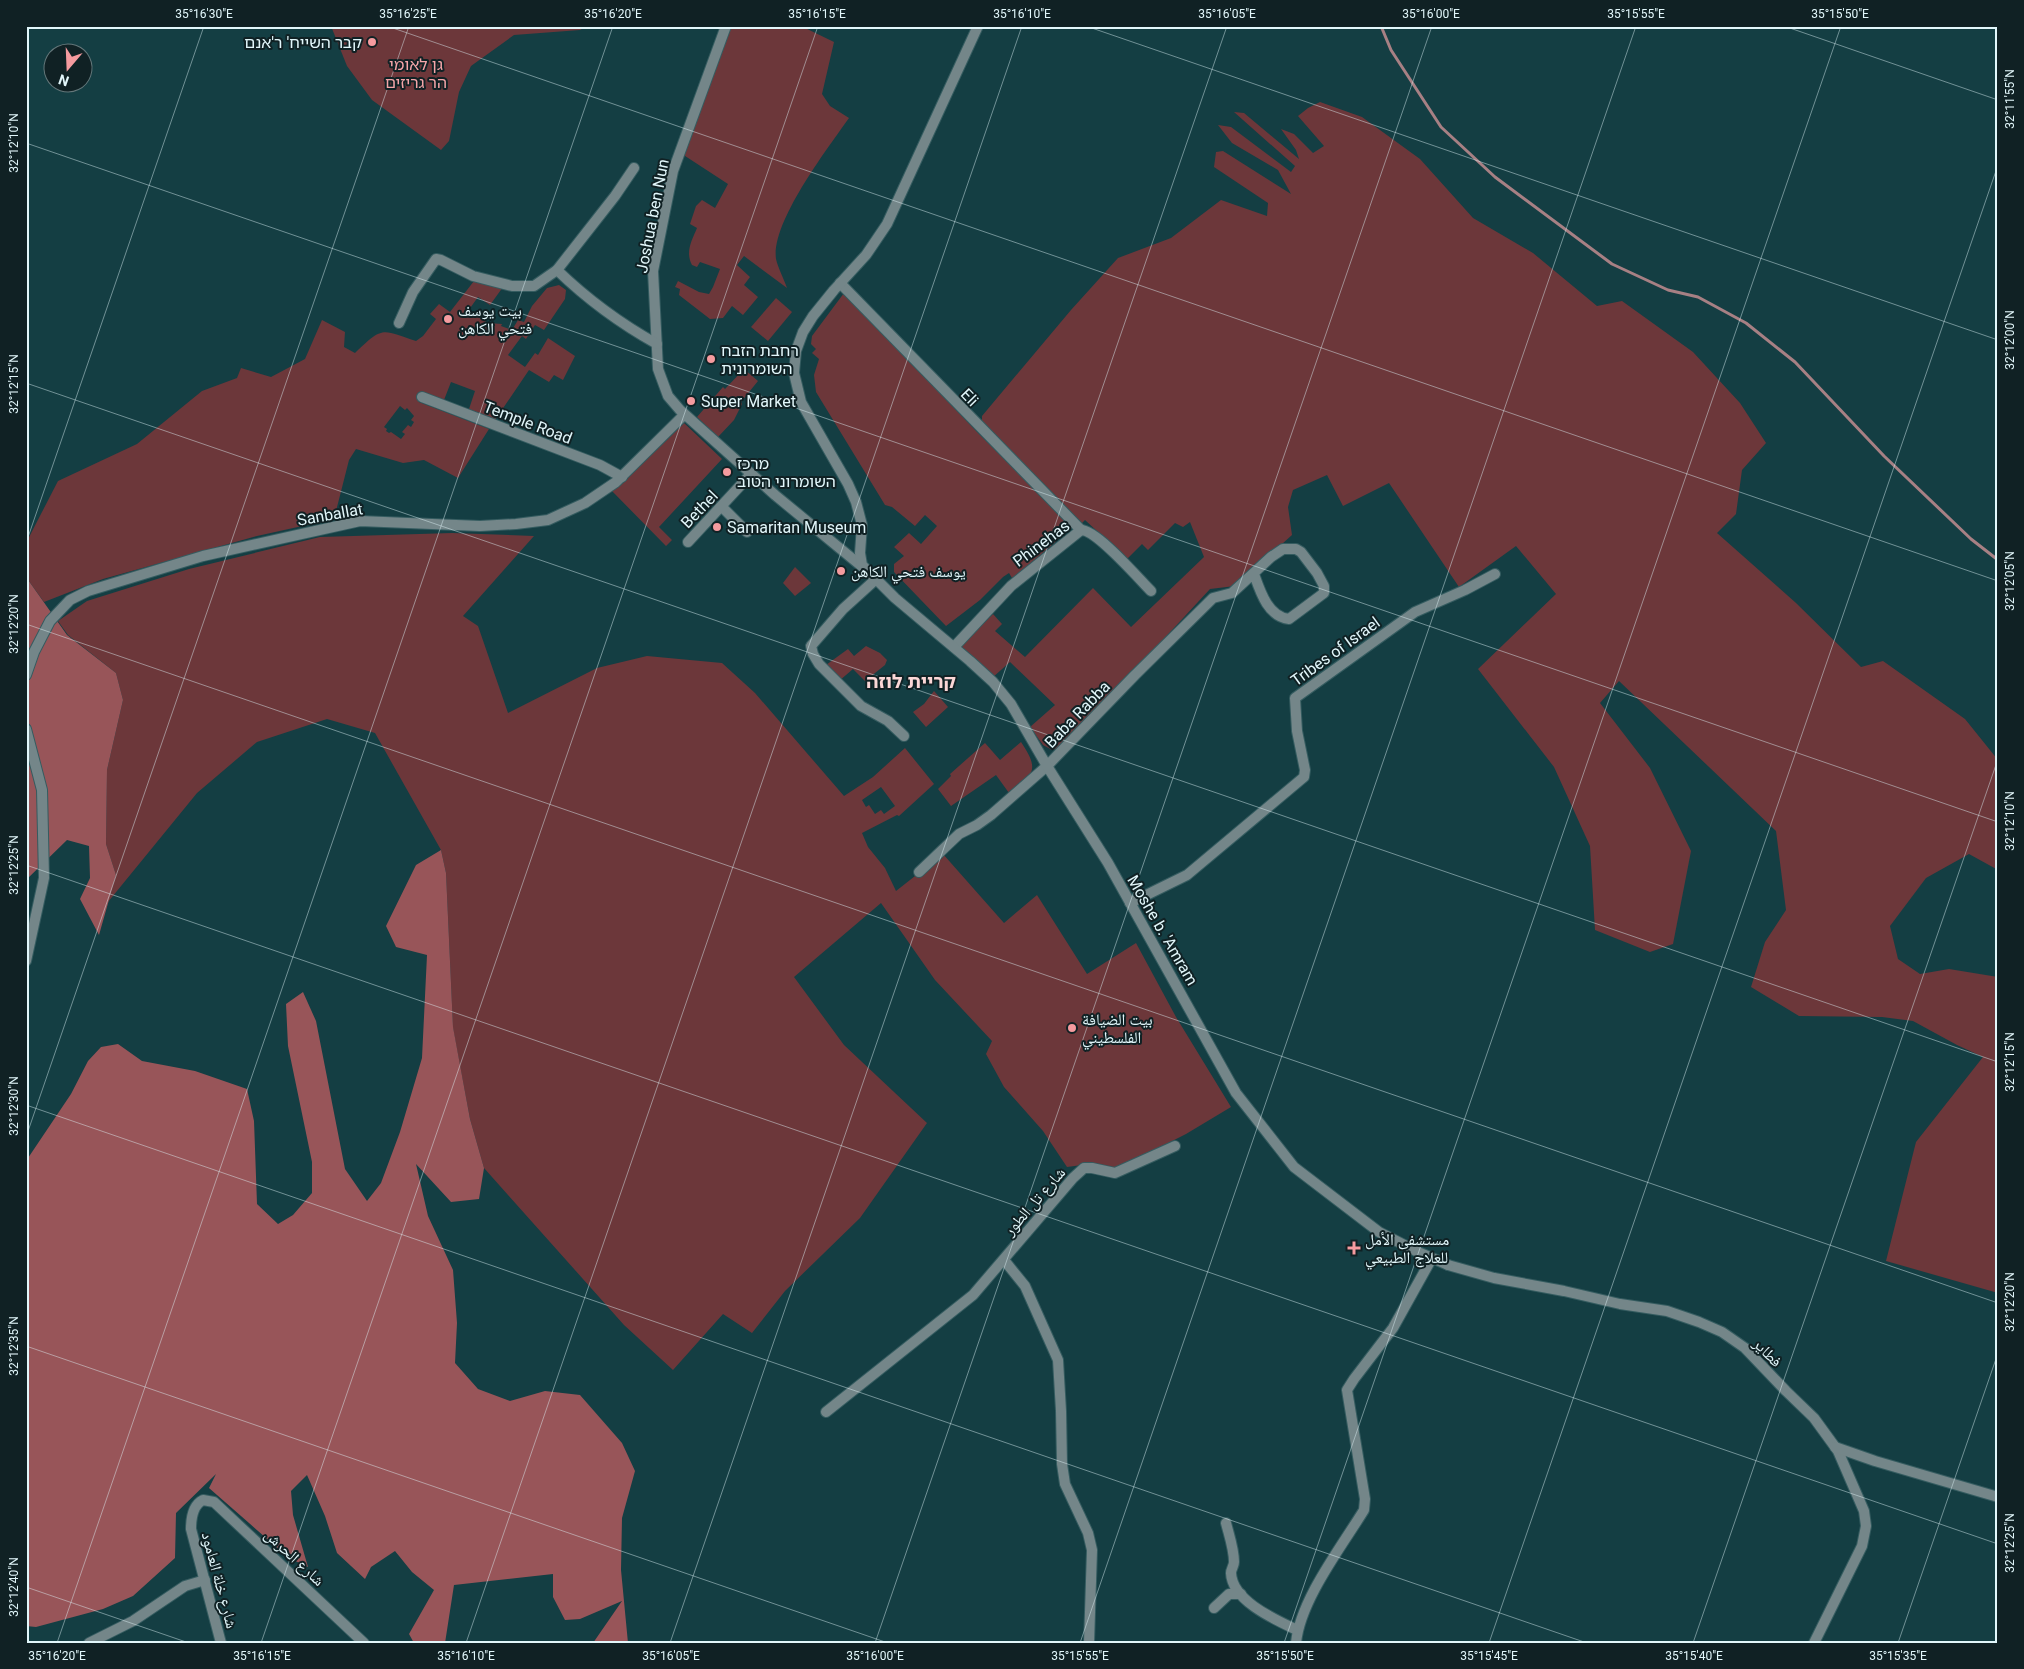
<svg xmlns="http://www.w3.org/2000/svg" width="2024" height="1669" viewBox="0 0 2024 1669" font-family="Roboto,'Noto Naskh Arabic','Noto Sans Hebrew',sans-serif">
	<rect width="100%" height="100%" fill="#143e43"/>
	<!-- green -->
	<g fill="#6c373a" fill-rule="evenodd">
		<path d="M331 26H587L580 30 514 35 471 66 459 92 449 141 441 150 372 100 347 66Z"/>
		<path d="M731 26H801L834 42 822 94 830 106 849 118C828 148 771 222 776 259 778 268 784 279 787 288L744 256 737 265 750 277 744 285 758 297 743 315 732 306 723 318 710 319 679 295 680 289 675 287 678 281 699 292 709 294 713 287 720 269 700 262 697 267 692 265C685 252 692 240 697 228L690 224 696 206 702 200 715 208 728 184 682 154Z"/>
		<path d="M1320 102 1362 117 1420 159 1473 218 1533 253 1597 306 1622 301 1693 352 1740 403 1766 443 1742 470 1736 514 1717 533 1796 603 1861 667 1883 661 1965 719 1998 760V870L1969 854 1926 878 1890 926 1898 959 1920 974 1949 969 1998 977V1293L1886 1261 1916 1142 1983 1057 1957 1045 1913 1021 1882 1017 1799 1016 1751 987 1765 942 1786 910 1776 831 1619 681 1600 703 1650 768 1691 851 1673 944 1650 952 1595 930 1590 846 1554 767 1478 669 1556 594 1516 546 1459 587 1389 483 1343 506 1327 475 1293 490 1288 507 1292 535 1235 586 1210 589 1110 697 1059 748 1052 750 1043 745 1030 727 1055 705 1010 662 992 678 960 646 993 614 1002 624 995 631 1025 657 1093 588 1131 627 1204 557 1190 522 1183 527 1175 523 1148 550 1142 544 1127 559 1085 520 1082 523 982 424V416L1071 310 1118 258 1171 238 1221 200 1267 216 1268 203 1214 167 1216 152 1223 151 1291 194 1278 170 1232 143 1218 125 1231 127 1291 172 1295 166 1234 112 1244 113 1299 159 1296 150 1281 129 1294 134 1313 153 1324 146 1298 116 1308 108Z"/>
		<path d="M474 281 503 287 490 305 478 297 468 311 488 323 502 324 501 326 512 330 518 320 524 322 532 306 547 288 559 285 566 290 565 299 544 330 535 325 526 339 522 336 508 355 525 367 535 353 538 355 548 338 575 356 563 380 554 375 549 382 529 370 495 420 469 409 475 391 451 382 444 400 421 394 419 402 489 429 458 478 424 460 403 463 356 449 349 460 334 519 257 536 103 579 44 602 26 577V543L58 481 137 444 202 391 237 378 241 368 271 377 305 359 322 320 345 332 344 347 355 353C383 326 381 329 416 341L423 336 436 319 430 314 439 304 450 312ZM400 406 405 410 407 408 414 416 411 420 414 422 411 427 408 425 402 432 405 434 401 439 391 432 389 433 386 431 387 429 384 427Z"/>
		<path d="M844 293 979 434 1067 520 1072 527 1017 576 1012 578 1009 573 1003 577 980 600 946 626 894 572V564L904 556 894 547 909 533 921 544 937 526 925 515 915 526 892 507 885 505 816 392 814 375 819 359 812 353 816 349 811 344 812 336Z"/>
		<path d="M776 298 792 312 768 341 751 327Z"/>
		<path d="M744 369 758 381 741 402 742 404 734 420 718 437 697 417 723 387 725 389Z"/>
		<path d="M684 423 722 459 659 527 672 540 666 546 611 490 633 473Z"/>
		<path d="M452 533 534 536 463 616 478 626 508 713 597 668 647 656 722 663 755 693 844 796 873 777 905 748 934 784 899 816 897 815 862 833 868 847 885 868 896 891 943 854 1004 923 1037 895 1087 974 1136 943 1176 1017 1231 1107 1186 1134 1113 1171 1082 1165 1067 1167 1043 1131 1004 1087 986 1054 992 1041 935 980 881 903 794 977 844 1045 927 1123 860 1218 785 1291 752 1333 723 1314 673 1370 624 1325 484 1168 470 1119 453 1028 446 873 441 850 375 733 327 719 257 742 197 793 108 902 116 875 106 844 107 770 123 700 116 673 68 635 58 621 87 601 189 569 320 537ZM881 787 895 806 884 814 881 810 875 814 869 805 866 807 862 800Z"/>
		<path d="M795 567 811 583 795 596 783 583Z"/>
		<path d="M866 646 880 653 887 660 885 665 865 681 853 669 839 681 826 665 848 649 854 656Z"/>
		<path d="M934 691 948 707 926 727 913 712 924 704Z"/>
		<path d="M1021 742C1040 770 1034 775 1009 793L996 775 951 806 938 789 951 776 950 774 985 743 1000 760Z"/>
	</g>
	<!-- forest -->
	<g fill="#985559">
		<path d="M26 577 67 635 116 673 123 700 107 770 106 844 116 875 99 935 80 899 90 878 89 846 67 840 26 880Z"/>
		<path d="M441 850 446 873 453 1027 470 1119 484 1168 479 1199 451 1202 416 1164 428 1216 453 1270 457 1323 455 1363 478 1389 510 1401 545 1391 580 1395 622 1443 635 1471 622 1518 621 1570 628 1643H593L622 1601 580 1619 565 1620 553 1597V1574L454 1585 445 1643H414L409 1634 434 1590 412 1572 395 1551 371 1567 365 1579 337 1553 325 1516 307 1475 291 1491 293 1515 308 1567 289 1558 209 1488 216 1474 176 1513 175 1558 133 1596 103 1609 36 1627 26 1626V1161L71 1094 88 1061 101 1047 118 1044 142 1061 195 1071 247 1089 254 1121 257 1204 278 1224 293 1215 312 1193V1162L288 1046 286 1004 303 992 316 1021 345 1169 367 1201 381 1183 400 1132 422 1058 427 955 396 947 386 926 416 865Z"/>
	</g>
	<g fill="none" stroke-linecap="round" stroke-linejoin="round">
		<!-- stream -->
		<path stroke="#a78084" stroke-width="3" d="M1381 26 1391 50 1441 127 1495 177 1612 264 1668 290 1698 297 1746 323 1795 362 1884 456 1971 539 1998 560"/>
		<!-- minor casing -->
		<g stroke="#355c60" stroke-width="12">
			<g id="minor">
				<path d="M726 26 673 171 653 271 658 369 668 396 680 410 775 495 865 569"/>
				<path d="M557 270C587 299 621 324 657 344"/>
				<path d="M840 283 1081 530"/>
				<path d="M399 323 413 292 436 259 441 260 473 276 512 286H534L557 270 615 196 634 168"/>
				<path d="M422 397 600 465 622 477"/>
				<path d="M722 507 747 532"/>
				<path d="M688 542 751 474"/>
				<path d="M875 580 843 609 811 646 813 654 819 664 861 706 888 721 904 736"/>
				<path d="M954 647 1011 586 1081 530C1097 530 1138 578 1151 591"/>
				<path d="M26 675 34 652 50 621 70 600 88 591 203 556 360 521 480 526 516 524 548 520 585 503 616 482 684 415"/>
				<path d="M26 729 42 790 44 878 26 961"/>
				<path d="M919 872 959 834 977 825 991 815 1047 766 1135 675 1213 598 1232 593 1271 557 1283 549H1296L1301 552 1317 573 1324 586V593L1289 619C1268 617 1260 591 1254 574"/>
				<path d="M1130 903 1187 875 1304 777 1305 770 1297 731 1295 698 1415 612 1465 590 1495 574"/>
				<path d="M1448 1265 1494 1278 1564 1291 1620 1304 1667 1311 1699 1322 1722 1332 1745 1348 1786 1391 1814 1418 1838 1451 1864 1511 1866 1526 1862 1546 1814 1643"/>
				<path d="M826 1412 973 1295 1073 1178 1084 1168H1092L1115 1173 1175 1146"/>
				<path d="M1835 1447 1875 1461 1998 1497"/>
				<path d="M1226 1523C1229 1535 1234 1549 1234 1562 1234 1566 1231 1569 1231 1573 1232 1601 1276 1620 1297 1630"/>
				<path d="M1214 1608 1229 1594H1241"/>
				<path d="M89 1643 133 1621 185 1586 205 1580"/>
				<path d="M221 1643 191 1529C191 1518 193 1505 203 1500L214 1502 364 1643"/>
				<path d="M1296 1643C1300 1600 1342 1546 1364 1510L1365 1499 1347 1390 1354 1379 1393 1328 1432 1258"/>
			</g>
		</g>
		<!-- tertiary casing -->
		<g stroke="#355c60" stroke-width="12">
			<g id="tertiary">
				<path d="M978 26 887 224 866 255 834 290 813 316 803 332 796 351 794 373 801 402 848 484 856 502 862 525 860 553 862 565 895 598 970 661 993 682 1011 704 1047 766 1108 863 1236 1093 1294 1167 1379 1232 1416 1251 1448 1265"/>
				<path d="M1004 1260 1025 1286 1058 1360 1061 1411 1062 1464 1065 1484 1088 1533 1092 1550 1089 1643"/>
			</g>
		</g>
		<!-- minor -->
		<use href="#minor" stroke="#748689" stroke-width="10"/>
		<!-- tertiary -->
		<use href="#tertiary" stroke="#748689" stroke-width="10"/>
	</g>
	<!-- ticks -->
	<path fill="none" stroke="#e2f7fb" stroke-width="1" stroke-opacity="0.45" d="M387 26 1998 581M1086 26 1998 340M1784 26 1998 100M26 143 1998 822M26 383 1998 1062M26 543 204 26M26 624 1998 1303M26 865 1998 1544M26 1105 1587 1643M26 1137 409 26M26 1346 888 1643M26 1587 189 1643M57 1643 613 26M261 1643 818 26M466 1643 1022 26M670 1643 1227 26M875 1643 1432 26M1080 1643 1636 26M1284 1643 1841 26M1489 1643 1998 165M1693 1643 1998 759M1898 1643 1998 1353"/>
	<!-- markers -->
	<g fill="#f59b9f" stroke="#102124" stroke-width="2">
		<circle cx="372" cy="42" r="5"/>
		<circle cx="448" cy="319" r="5"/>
		<circle cx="711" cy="359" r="5"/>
		<circle cx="691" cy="401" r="5"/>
		<circle cx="727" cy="472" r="5"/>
		<circle cx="717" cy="527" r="5"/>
		<circle cx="841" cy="571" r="5"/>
		<circle cx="1072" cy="1028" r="5"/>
		<path d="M1351.5 1240.5h5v5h5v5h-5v5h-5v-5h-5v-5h5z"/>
	</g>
	<g text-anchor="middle" stroke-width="4" stroke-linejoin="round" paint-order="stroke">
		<!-- poi labels -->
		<g font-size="16" fill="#e2f7fb" stroke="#102124" text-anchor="start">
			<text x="362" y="48" text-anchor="end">קבר השייח' ר'אנם</text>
			<text x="458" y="316">بيت يوسف<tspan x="458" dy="18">فتحي الكاهن</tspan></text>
			<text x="721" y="356">רחבת הזבח<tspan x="721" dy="18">השומרונית</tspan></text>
			<text x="701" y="407">Super Market</text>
			<text x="737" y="469">מרכז<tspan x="737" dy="18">השומרוני הטוב</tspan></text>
			<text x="727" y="533">Samaritan Museum</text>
			<text x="851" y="577">يوسف فتحي الكاهن</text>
			<text x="1082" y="1025">بيت الضيافة<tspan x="1082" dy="18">الفلسطيني</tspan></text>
			<text x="1365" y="1245">مستشفى الأمل<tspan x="1365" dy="18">للعلاج الطبيعي</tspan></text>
		</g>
		<!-- park labels -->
		<g font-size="16" fill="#f5a6a9" stroke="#102124">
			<text x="416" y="70">גן לאומי<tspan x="416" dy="18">הר גריזים</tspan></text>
		</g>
		<!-- street labels -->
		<g font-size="16" fill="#e2f7fb" stroke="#102124">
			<text transform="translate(652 216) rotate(-79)" y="6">Joshua ben Nun</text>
			<text transform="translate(970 397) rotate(46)" y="6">Eli</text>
			<text transform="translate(528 422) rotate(21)" y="6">Temple Road</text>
			<text transform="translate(699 509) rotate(-46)" y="6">Bethel</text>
			<text transform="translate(330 514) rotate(-10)" y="6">Sanballat</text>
			<text transform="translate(1041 543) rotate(-37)" y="6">Phinehas</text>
			<text transform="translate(1335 651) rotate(-36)" y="6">Tribes of Israel</text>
			<text transform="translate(1077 714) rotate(-46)" y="6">Baba Rabba</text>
			<text transform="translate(1163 930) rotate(60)" y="6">Moshe b. 'Amram</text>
			<text transform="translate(1034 1201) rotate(-49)" y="6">شارع تل الطور</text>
			<text transform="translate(1768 1352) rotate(46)" y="6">فطاير</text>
			<text transform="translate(295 1557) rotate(43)" y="6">شارع الحرش</text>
			<text transform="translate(220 1580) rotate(75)" y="6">شارع خلة العامود</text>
		</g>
		<!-- quarter labels -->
		<g font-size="19" font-weight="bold" fill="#fbd7d7" stroke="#102124">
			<text x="911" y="688">קריית לוזה</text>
		</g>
	</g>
	<!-- border -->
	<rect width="2024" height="1669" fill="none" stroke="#102124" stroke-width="55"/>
	<!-- north arrow -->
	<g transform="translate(68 68) rotate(199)"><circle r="24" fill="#102124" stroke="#64777a"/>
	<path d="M0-4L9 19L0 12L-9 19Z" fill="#f59b9f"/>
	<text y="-8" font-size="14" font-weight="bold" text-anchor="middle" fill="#e2f7fb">N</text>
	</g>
	<rect x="28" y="28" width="1968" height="1614" fill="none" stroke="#e2f7fb" stroke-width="2"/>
	<g font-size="12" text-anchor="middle" fill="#e2f7fb">
		<text x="204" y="18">35°16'30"E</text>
		<text x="408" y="18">35°16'25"E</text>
		<text x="613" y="18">35°16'20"E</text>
		<text x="817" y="18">35°16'15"E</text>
		<text x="1022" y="18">35°16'10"E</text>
		<text x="1227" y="18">35°16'05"E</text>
		<text x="1431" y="18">35°16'00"E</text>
		<text x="1636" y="18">35°15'55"E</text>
		<text x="1840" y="18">35°15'50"E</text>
		<text transform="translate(2010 99) rotate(-90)" y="4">32°11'55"N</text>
		<text transform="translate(14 143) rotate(-90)" y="4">32°12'10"N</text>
		<text transform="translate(2010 340) rotate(-90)" y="4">32°12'00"N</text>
		<text transform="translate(14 384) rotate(-90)" y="4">32°12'15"N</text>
		<text transform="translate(2010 581) rotate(-90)" y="4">32°12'05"N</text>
		<text transform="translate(14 624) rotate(-90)" y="4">32°12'20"N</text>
		<text transform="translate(2010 821) rotate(-90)" y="4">32°12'10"N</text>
		<text transform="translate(14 865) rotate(-90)" y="4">32°12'25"N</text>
		<text transform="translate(2010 1062) rotate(-90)" y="4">32°12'15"N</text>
		<text transform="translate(14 1106) rotate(-90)" y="4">32°12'30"N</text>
		<text transform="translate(2010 1302) rotate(-90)" y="4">32°12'20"N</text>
		<text transform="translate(14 1346) rotate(-90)" y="4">32°12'35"N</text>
		<text transform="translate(2010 1543) rotate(-90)" y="4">32°12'25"N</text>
		<text transform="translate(14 1587) rotate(-90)" y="4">32°12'40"N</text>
		<text x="57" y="1660">35°16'20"E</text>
		<text x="262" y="1660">35°16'15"E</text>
		<text x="466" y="1660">35°16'10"E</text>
		<text x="671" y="1660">35°16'05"E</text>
		<text x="875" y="1660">35°16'00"E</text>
		<text x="1080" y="1660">35°15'55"E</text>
		<text x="1285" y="1660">35°15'50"E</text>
		<text x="1489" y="1660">35°15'45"E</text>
		<text x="1694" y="1660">35°15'40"E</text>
		<text x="1898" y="1660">35°15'35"E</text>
	</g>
</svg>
